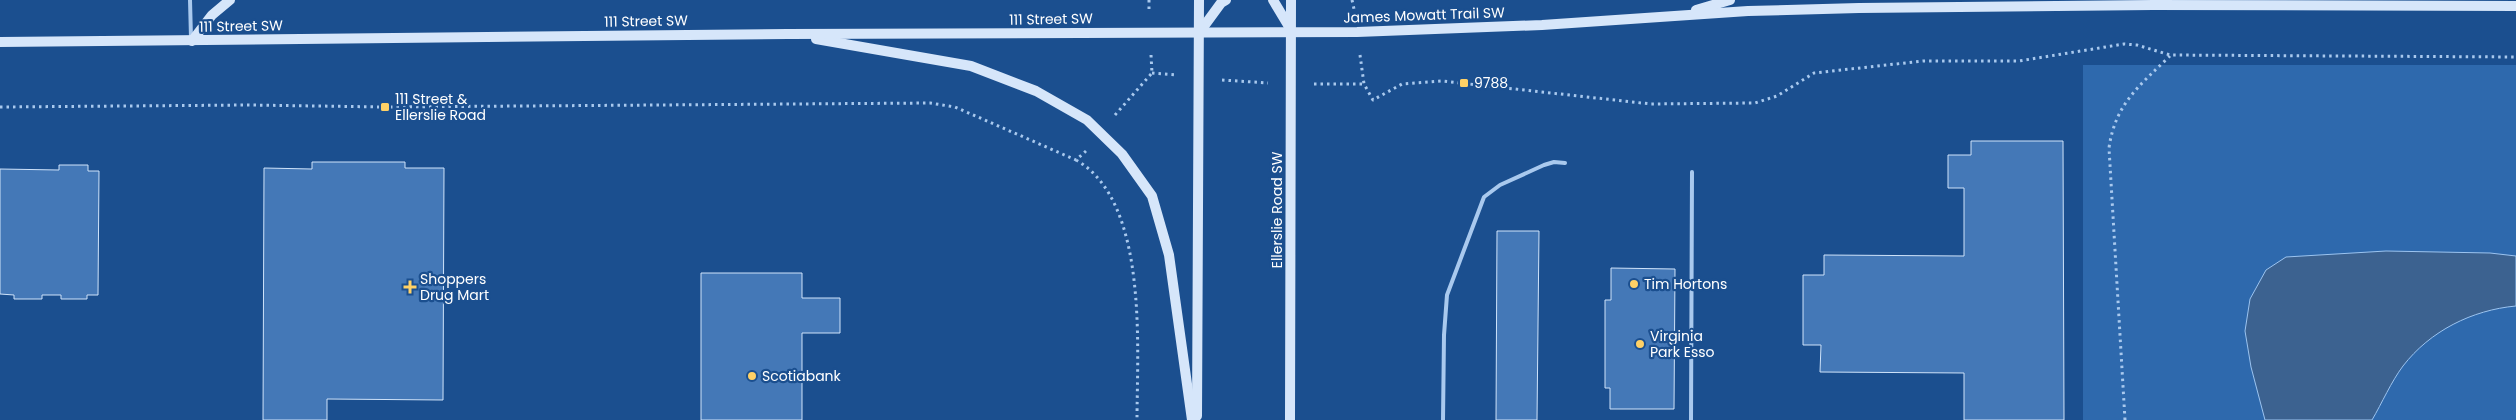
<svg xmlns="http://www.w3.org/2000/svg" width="2516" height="420" viewBox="0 0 2516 420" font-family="Poppins,sans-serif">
	<rect width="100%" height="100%" fill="#1b4f8f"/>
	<!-- green -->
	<rect fill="#2e69ad" x="2083" y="65" width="433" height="355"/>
	<!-- water -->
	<path fill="#3c6290" stroke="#9cc4f0" d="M2386 251 2490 253 2516 256V306C2472 310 2430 331 2403 366 2391 382 2382 403 2372 420H2265L2251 367 2245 331 2250 299 2266 270 2286 257Z"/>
	<!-- building -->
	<g fill="#4478b7" stroke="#cfe3fa">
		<path d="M1971 141H2063L2064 420H1964V373L1820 372 1821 345H1803V275H1824V255L1964 256V188H1948V155H1971Z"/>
		<path d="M312 162H405V168H444L443 400 327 399V420H263L264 168 312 169Z"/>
		<path d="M59 165H88V171H99L98 295H87V299H61V295H42V299H14V295L0 294V169L59 170Z"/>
		<path d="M1497 231H1539L1537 420H1496Z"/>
		<path d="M1611 268 1675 269 1674 409H1610V388H1605V300H1611Z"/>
		<path d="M701 273H802V298H840V333H802V420H701Z"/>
	</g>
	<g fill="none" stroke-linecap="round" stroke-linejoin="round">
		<!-- path -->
		<g stroke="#a9c9ee" stroke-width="3" stroke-dasharray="2.5 4" stroke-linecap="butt">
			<path d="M1149 0V9"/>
			<path d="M1352 0 1354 9"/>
			<path d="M1360 55 1364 84 1373 100 1402 84 1442 81 1651 104 1755 103 1777 96 1814 73 1923 61H2019L2124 44 2137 45 2170 55 2516 57"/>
			<path d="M1152 73 1176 75"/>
			<path d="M1222 80 1268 83"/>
			<path d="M1314 84H1364"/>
			<path d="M0 107 248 105 385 107 930 103 955 107 1076 160 1086 151"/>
			<path d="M1115 115 1152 73 1151 55"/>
			<path d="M1076 160C1149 201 1137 349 1137 420"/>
			<path d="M2125 420 2109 148C2115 104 2140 85 2170 56"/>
		</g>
		<!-- service -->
		<g stroke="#a9c9ee" stroke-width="4">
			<path d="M190 0 191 38"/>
			<path d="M1443 420 1444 335 1447 295 1484 197 1500 185 1544 165 1554 162 1565 163"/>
			<path d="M1691 420 1692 172"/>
		</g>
		<!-- secondary -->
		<g stroke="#d6e6fa" stroke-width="10">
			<path d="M1273 0 1291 30"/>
			<path d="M1696 10 1730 0"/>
			<path d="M1199 33 1221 3 1226 0"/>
			<path d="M816 39 971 66 1036 91 1087 120 1122 154 1152 196 1169 255 1192 420"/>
			<path d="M192 41 212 15 230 0"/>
			<path d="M0 42 788 34 1357 32 1542 25 1748 11 1859 8 2153 5 2516 6"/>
			<path d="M1197 416 1199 0"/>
			<path d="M1290 420 1291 0"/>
		</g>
	</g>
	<!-- markers -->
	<g fill="#ffd166" stroke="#1b4f8f" stroke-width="2">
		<rect x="1459" y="78" width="10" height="10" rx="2.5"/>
		<rect x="380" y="102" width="10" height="10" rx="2.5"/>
		<circle cx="1634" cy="284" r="5"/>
		<path d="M407.5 279.5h5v5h5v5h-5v5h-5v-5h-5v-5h5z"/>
		<circle cx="1640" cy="344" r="5"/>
		<circle cx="752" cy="376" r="5"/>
	</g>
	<g text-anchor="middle" stroke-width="4.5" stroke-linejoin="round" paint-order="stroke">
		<!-- street labels -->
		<g font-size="14" fill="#fff" stroke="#1b4f8f">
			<text transform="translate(1424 15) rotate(-2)" y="5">James Mowatt Trail SW</text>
			<text transform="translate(1051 19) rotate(-1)" y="5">111 Street SW</text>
			<text transform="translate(646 21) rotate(-1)" y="5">111 Street SW</text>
			<text transform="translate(241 26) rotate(-1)" y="5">111 Street SW</text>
			<text transform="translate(1277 210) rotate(-90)" y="5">Ellerslie Road SW</text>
		</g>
		<!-- poi labels -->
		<g font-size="14" fill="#fff" stroke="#1b4f8f" text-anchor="start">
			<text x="1474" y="88">9788</text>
			<text x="395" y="104">111 Street &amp;<tspan x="395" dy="16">Ellerslie Road</tspan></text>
			<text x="420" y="284">Shoppers<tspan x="420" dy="16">Drug Mart</tspan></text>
			<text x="1644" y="289">Tim Hortons</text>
			<text x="1650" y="341">Virginia<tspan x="1650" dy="16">Park Esso</tspan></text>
			<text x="762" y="381">Scotiabank</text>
		</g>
	</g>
</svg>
